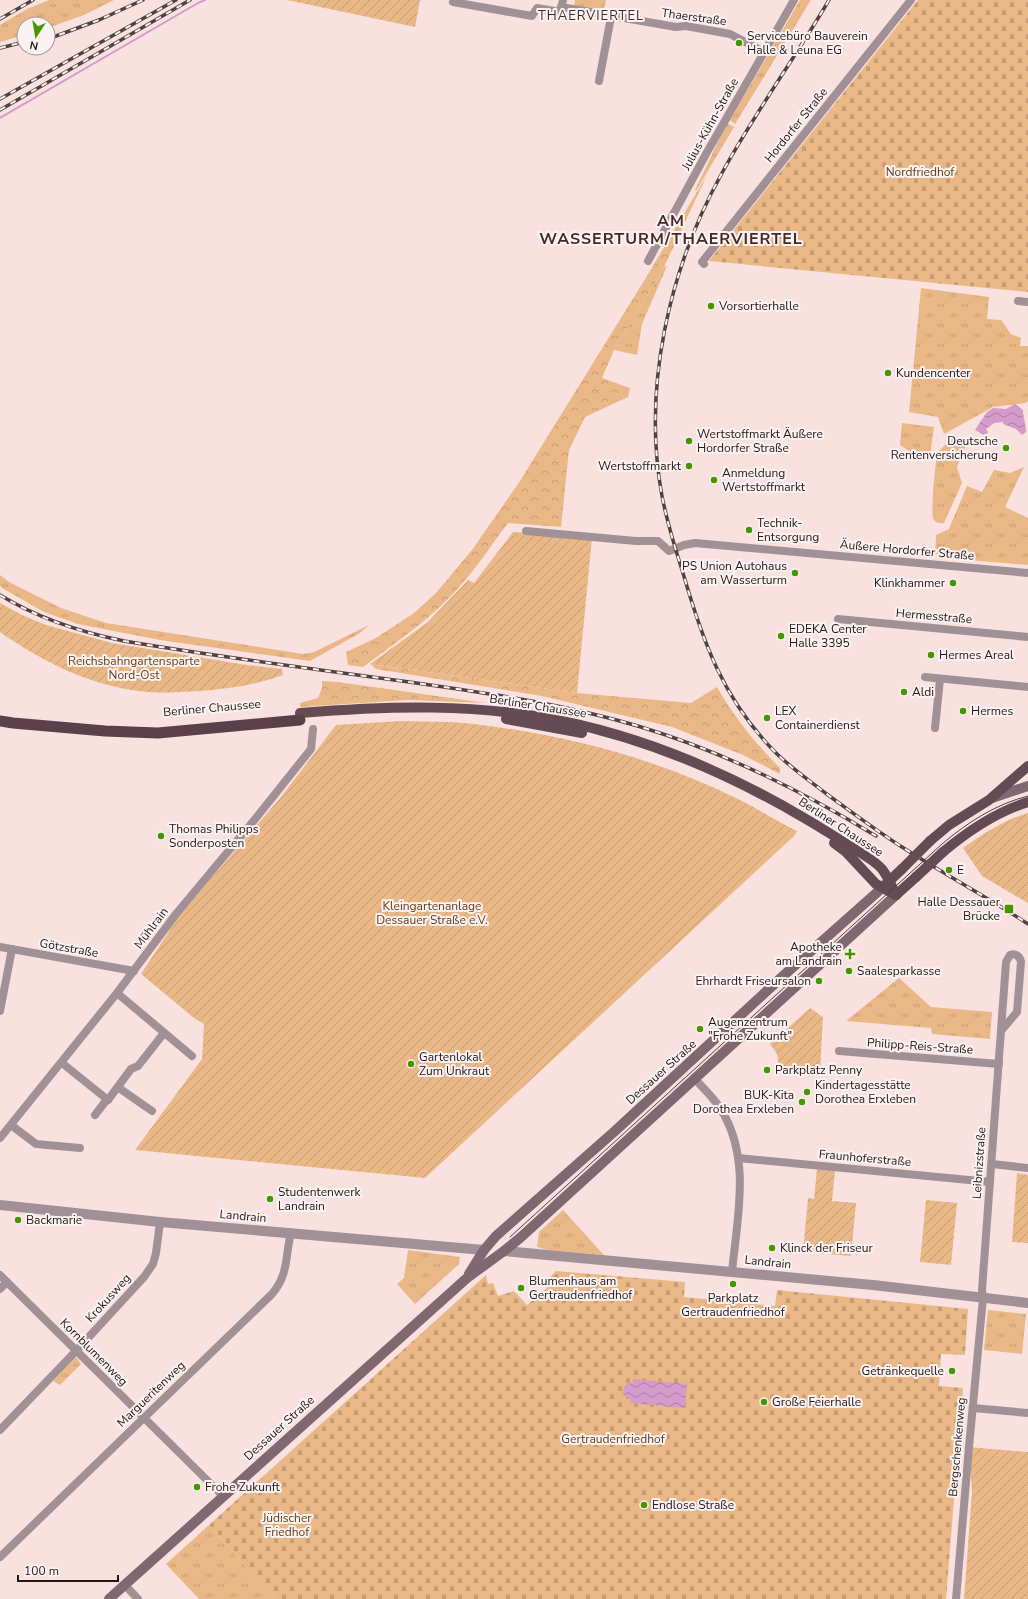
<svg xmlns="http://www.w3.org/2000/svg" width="1028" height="1599" viewBox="0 0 1028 1599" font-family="'Nunito Sans',sans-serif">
	<defs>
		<pattern id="grass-tufts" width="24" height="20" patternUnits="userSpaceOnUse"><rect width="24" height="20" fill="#eab886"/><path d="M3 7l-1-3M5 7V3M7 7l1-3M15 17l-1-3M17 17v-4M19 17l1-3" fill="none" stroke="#c99d73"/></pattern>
		<pattern id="forest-crowns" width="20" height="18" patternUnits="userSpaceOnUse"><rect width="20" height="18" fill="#eab886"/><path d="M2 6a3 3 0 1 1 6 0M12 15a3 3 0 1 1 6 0" fill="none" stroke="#c99d73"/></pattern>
		<pattern id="cemetery-stones" width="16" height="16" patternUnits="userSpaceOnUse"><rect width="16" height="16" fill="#eab886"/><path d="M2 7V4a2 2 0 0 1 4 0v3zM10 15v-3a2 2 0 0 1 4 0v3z" fill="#c99d73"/></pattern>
		<pattern id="garden-furrows" width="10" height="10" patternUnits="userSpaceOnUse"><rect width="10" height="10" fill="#eab886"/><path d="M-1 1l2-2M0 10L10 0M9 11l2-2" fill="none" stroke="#c99d73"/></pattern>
		<pattern id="water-waves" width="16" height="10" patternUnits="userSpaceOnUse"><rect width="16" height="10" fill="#d59bcb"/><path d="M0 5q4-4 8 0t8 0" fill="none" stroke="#ad7da4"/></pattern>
	</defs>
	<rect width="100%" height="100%" fill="#f9e1e0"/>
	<!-- grass -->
	<g fill="url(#grass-tufts)">
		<path d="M49 0H114L84 15 48 28V24H24V35L0 42V25L27 9Z"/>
		<path d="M575 0H606L603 13 574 7Z"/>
		<path d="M800 0H811L735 124 730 120Z"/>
		<path d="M727 123 734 127 696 191 695 190Z"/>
		<path d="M667 266 642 324 637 355 614 350 664 267Z"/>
		<path d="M921 288 989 297 987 319 1001 320 1011 334 1021 338 1020 346H1028V401L1026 403 993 407 944 434 938 417 909 412Z"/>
		<path d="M902 423 934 427 930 455 912 453 900 445Z"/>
		<path d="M951 439 966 445 957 467 962 483 944 523C940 524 935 523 933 518 931 512 935 459 938 453 941 448 947 444 951 439Z"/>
		<path d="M1024 467 1005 507 1028 518V565L946 558 935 554 936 535 949 529 967 486 982 492 994 470 1010 473Z"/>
		<path d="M0 575 9 582 61 608 106 623 303 654 314 652 369 625 360 633 310 661 160 640 78 624 44 612 2 588 0 586Z"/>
		<path d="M899 978 931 1007 992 1012 990 1039 932 1034 931 1028 846 1021Z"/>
		<path d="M563 1210 604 1255 549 1250 537 1247 539 1232Z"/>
		<path d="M408 1250 460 1257 459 1264 415 1304 397 1284 404 1278Z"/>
		<path d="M988 1310 1026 1314 1022 1354 984 1350Z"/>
		<path d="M75 1358H77L81 1364 60 1385 53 1381Z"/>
		<path d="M209 1525 275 1599H199L166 1564Z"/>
	</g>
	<!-- forest -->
	<g fill="url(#forest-crowns)">
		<path d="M707 175 664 267 614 350 602 378 630 388 628 397 585 417 569 450 561 527 508 523C489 548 472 575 449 598 423 624 393 645 363 667L348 665 346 652 376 638 414 613 436 593 472 550 518 484 647 276Z"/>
		<path d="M370 664 577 693 691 703 717 687C735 718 754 742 780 768V774L743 755 672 727 542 696 376 669Z"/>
		<path d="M322 681 338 682 486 703 407 700 300 707V703L318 698 322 688Z"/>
	</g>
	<!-- cemetery -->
	<g fill="url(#cemetery-stones)">
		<path d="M918 0H1028V292L709 261Z"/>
		<path d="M556 1271 685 1282 684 1297 775 1306 777 1290 968 1309 965 1355 941 1354 939 1386 963 1388 946 1599H275L209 1525 486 1275 488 1284 493 1283 498 1296 514 1291 527 1305 549 1286 547 1280Z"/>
	</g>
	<!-- garden -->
	<g fill="url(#garden-furrows)">
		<path d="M287 0H420L415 27Z"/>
		<path d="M513 532 592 538 577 693 370 664 428 622 468 580 474 583Z"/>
		<path d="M0 603 22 615 46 625 112 643 247 665 282 669 283 675C256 685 228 689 200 691 180 692 159 694 139 691 89 685 41 661 0 632Z"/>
		<path d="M401 721C422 722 444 721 465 723 559 733 653 757 738 799 758 809 777 821 797 831L794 836 425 1178 135 1150 202 1059 204 1024 194 1018 141 974 179 916 281 797 336 725Z"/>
		<path d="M1028 813V903L982 876 963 848C983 834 1004 820 1028 813Z"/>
		<path d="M810 1008 823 1017 820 1073 780 1071 777 1054 770 1044Z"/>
		<path d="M817 1169 835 1171 832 1201 856 1203 851 1256 803 1252 808 1198 814 1199Z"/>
		<path d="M1017 1173 1028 1175V1243L1012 1242Z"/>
		<path d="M926 1200 957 1203 951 1265 920 1262Z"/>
		<path d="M969 1447 1028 1452V1599H964L972 1492Z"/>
	</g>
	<!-- water -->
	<g fill="url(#water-waves)">
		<path d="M1015 404 1023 410C1023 418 1026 424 1026 432L1022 435 1016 429 1003 424V422L994 423 986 429 988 432 986 436 975 430 987 412 993 408 1006 409Z"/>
		<path d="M633 1379 687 1384 685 1408 631 1403V1400L623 1394C623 1387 625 1383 633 1383Z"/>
	</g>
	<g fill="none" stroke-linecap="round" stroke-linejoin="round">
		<!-- stream -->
		<path stroke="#d59bcb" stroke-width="2" d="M0 118 198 3 205 0"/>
		<!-- minor -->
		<g stroke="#a19196" stroke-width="8">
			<path d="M454 0 453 2 532 16 537 8 560 12 563 0"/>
			<path d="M561 7 676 27 686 26 730 34 764 52"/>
			<path d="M599 81 611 17"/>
			<path d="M648 261 706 154 794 0"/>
			<path d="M704 264 702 262 911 0"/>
			<path d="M1018 301 1028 302"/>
			<path d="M526 531 636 541H658L669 551 684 545 695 543 1028 573"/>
			<path d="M838 619 1028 637"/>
			<path d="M925 677 1028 687"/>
			<path d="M935 728 940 679"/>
			<path d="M0 947 134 971"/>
			<path d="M117 993 192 1056"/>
			<path d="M0 1011 12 949"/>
			<path d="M839 1051 999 1064"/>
			<path d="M62 1063 108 1100 131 1069 138 1066 164 1033"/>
			<path d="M694 1078C703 1088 713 1097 720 1108 752 1157 737 1218 732 1272"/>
			<path d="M119 1088 152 1111"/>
			<path d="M95 1115 105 1102 108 1100"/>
			<path d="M11 1125 36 1144 80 1148"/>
			<path d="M0 1138 117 993 176 914 256 818 311 749 313 729"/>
			<path d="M738 1158 990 1182"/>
			<path d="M992 1164 1028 1168"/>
			<path d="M0 1275 223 1496"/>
			<path d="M0 1289 7 1282"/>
			<path d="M973 1408 1028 1413"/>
			<path d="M0 1430 76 1351 144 1277 153 1264 156 1253 160 1222"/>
			<path d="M0 1557 272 1294C289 1274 285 1256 291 1233"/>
			<path d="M125 1585 138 1599"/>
			<path d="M956 1599 969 1447 983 1298 982 1290 1006 962 1010 955C1015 953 1020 956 1021 962L1017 1012 1001 1031"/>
		</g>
		<!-- tertiary -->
		<g stroke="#a19196" stroke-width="10">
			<path d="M0 1205 160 1222 484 1250"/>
			<path d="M504 1251 873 1285 1028 1303"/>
		</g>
		<!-- secondary -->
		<g stroke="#7f686f" stroke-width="10">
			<path d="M992 798 1028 786"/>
			<path d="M469 1274 484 1250 496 1236 615 1131 783 976 882 888"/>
			<path d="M109 1599 467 1278 504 1251 520 1238 896 895"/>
		</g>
		<!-- primary -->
		<g stroke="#664b54" stroke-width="10">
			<path d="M300 713C387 706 476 703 562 721 649 739 730 774 806 819 823 829 839 839 856 850 865 856 875 861 882 869 888 877 892 886 896 895"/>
			<path d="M506 719 582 733"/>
			<path d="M930 841 949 825 989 800 1028 766"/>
			<path d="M834 843 846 852 876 884 896 895"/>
			<path d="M943 852C968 831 996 812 1028 802"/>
			<path d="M885 885 902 869"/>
			<path d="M896 895 916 877"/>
		</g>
		<!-- trunk -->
		<path stroke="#5b3f49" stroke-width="11" d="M0 721 13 723 105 731 158 733 300 720"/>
		<!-- tram -->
		<path stroke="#514141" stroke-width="1" d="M510 1237 942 844C968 822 996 804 1028 796"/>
		<!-- rail casing -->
		<g stroke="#514141" stroke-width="3.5">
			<g id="rail">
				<path d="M829 0C795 58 754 114 722 173 669 269 642 388 662 496 667 522 675 548 683 573 703 642 723 699 775 752 791 768 810 781 828 795 853 813 877 831 902 847 944 874 987 897 1028 924"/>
				<path d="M0 19 33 0"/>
				<path d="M48 39 99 20 143 0"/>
				<path d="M0 48 24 42"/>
				<path d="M0 99 176 0"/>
				<path d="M0 110 190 0"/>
				<path d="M0 595C39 619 80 632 124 641 219 657 314 669 409 682 487 693 565 704 641 727 724 752 802 791 876 836"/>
			</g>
		</g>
		<!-- rail -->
		<use href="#rail" stroke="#fbf2f2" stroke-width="2" stroke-dasharray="6" stroke-linecap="butt"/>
		<!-- primary-bridge -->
		<g stroke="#664b54" stroke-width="10">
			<path d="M902 869 930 841"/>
			<path d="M916 877 943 852"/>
		</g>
	</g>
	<!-- markers -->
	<g fill="#459600" stroke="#fbf2f2" stroke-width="1.5">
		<circle cx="739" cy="43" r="4"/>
		<circle cx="711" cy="306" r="4"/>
		<circle cx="888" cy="373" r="4"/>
		<circle cx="689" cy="441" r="4"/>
		<circle cx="1006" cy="448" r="4"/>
		<circle cx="689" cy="466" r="4"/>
		<circle cx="714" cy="480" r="4"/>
		<circle cx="749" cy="530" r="4"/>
		<circle cx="795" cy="573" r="4"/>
		<circle cx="953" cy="583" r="4"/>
		<circle cx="781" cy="636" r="4"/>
		<circle cx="931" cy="655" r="4"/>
		<circle cx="904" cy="692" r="4"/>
		<circle cx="963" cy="711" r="4"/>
		<circle cx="767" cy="718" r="4"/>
		<circle cx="161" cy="836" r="4"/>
		<circle cx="949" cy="870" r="4"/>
		<rect x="1004" y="904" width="10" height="10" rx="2"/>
		<path d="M848 948h4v4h4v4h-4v4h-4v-4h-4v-4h4z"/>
		<circle cx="849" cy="971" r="4"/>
		<circle cx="819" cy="981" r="4"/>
		<circle cx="700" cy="1029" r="4"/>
		<circle cx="411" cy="1064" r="4"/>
		<circle cx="767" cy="1070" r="4"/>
		<circle cx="807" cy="1092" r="4"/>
		<circle cx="802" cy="1102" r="4"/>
		<circle cx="270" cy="1199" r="4"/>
		<circle cx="18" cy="1220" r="4"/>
		<circle cx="772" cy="1248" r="4"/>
		<circle cx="733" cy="1284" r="4"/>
		<circle cx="521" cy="1288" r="4"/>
		<circle cx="952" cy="1371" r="4"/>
		<circle cx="764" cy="1402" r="4"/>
		<circle cx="197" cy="1487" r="4"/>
		<circle cx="644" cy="1505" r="4"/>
	</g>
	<g text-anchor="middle" stroke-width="4" stroke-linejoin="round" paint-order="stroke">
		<!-- street labels -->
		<g font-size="12" fill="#251717" stroke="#fbf2f2">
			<text transform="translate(694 17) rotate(8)" y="4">Thaerstraße</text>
			<text transform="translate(710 124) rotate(-61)" y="4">Julius-Kühn-Straße</text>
			<text transform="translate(796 125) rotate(-51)" y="4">Hordorfer Straße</text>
			<text transform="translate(907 550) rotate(5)" y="4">Äußere Hordorfer Straße</text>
			<text transform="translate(934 616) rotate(5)" y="4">Hermesstraße</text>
			<text transform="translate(538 706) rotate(9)" y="4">Berliner Chaussee</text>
			<text transform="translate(212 708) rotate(-5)" y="4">Berliner Chaussee</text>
			<text transform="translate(841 827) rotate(33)" y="4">Berliner Chaussee</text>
			<text transform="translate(151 928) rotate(-53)" y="4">Mühlrain</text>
			<text transform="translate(69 948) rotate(10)" y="4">Götzstraße</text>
			<text transform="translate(920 1046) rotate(4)" y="4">Philipp-Reis-Straße</text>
			<text transform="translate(661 1072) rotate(-42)" y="4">Dessauer Straße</text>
			<text transform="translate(865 1158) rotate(5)" y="4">Fraunhoferstraße</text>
			<text transform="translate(979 1163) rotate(-86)" y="4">Leibnizstraße</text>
			<text transform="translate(243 1216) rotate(5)" y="4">Landrain</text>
			<text transform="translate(768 1262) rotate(6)" y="4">Landrain</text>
			<text transform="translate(108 1298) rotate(-48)" y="4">Krokusweg</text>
			<text transform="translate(94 1352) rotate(45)" y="4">Kornblumenweg</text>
			<text transform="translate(151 1394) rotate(-44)" y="4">Margueritenweg</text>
			<text transform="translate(279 1428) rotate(-42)" y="4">Dessauer Straße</text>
			<text transform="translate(957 1447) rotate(-85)" y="4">Bergschenkenweg</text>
		</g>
		<!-- poi labels -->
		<g font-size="12" fill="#251717" stroke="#fbf2f2" text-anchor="start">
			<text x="747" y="40">Servicebüro Bauverein<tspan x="747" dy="14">Halle &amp; Leuna EG</tspan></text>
			<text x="719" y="310">Vorsortierhalle</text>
			<text x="896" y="377">Kundencenter</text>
			<text x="697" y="438">Wertstoffmarkt Äußere<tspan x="697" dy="14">Hordorfer Straße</tspan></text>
			<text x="998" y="445" text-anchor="end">Deutsche<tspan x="998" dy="14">Rentenversicherung</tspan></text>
			<text x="681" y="470" text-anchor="end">Wertstoffmarkt</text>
			<text x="722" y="477">Anmeldung<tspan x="722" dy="14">Wertstoffmarkt</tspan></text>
			<text x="757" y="527">Technik-<tspan x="757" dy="14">Entsorgung</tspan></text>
			<text x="787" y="570" text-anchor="end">PS Union Autohaus<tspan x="787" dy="14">am Wasserturm</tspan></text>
			<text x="945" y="587" text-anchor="end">Klinkhammer</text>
			<text x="789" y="633">EDEKA Center<tspan x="789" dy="14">Halle 3395</tspan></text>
			<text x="939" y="659">Hermes Areal</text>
			<text x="912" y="696">Aldi</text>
			<text x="775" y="715">LEX<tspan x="775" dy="14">Containerdienst</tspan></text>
			<text x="971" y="715">Hermes</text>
			<text x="169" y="833">Thomas Philipps<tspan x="169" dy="14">Sonderposten</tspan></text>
			<text x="957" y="874">E</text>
			<text x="1000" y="906" text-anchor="end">Halle Dessauer<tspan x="1000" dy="14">Brücke</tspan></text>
			<text x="842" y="951" text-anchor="end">Apotheke<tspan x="842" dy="14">am Landrain</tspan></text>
			<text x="857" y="975">Saalesparkasse</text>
			<text x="811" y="985" text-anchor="end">Ehrhardt Friseursalon</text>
			<text x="708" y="1026">Augenzentrum<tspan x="708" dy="14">"Frohe Zukunft"</tspan></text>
			<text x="419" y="1061">Gartenlokal<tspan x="419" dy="14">Zum Unkraut</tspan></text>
			<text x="775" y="1074">Parkplatz Penny</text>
			<text x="815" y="1089">Kindertagesstätte<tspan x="815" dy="14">Dorothea Erxleben</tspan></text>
			<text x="794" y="1099" text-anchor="end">BUK-Kita<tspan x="794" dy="14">Dorothea Erxleben</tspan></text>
			<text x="278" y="1196">Studentenwerk<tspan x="278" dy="14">Landrain</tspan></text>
			<text x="26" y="1224">Backmarie</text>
			<text x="780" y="1252">Klinck der Friseur</text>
			<text x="529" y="1285">Blumenhaus am<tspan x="529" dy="14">Gertraudenfriedhof</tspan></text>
			<text x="733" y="1302" text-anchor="middle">Parkplatz<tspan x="733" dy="14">Gertraudenfriedhof</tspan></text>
			<text x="944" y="1375" text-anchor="end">Getränkequelle</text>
			<text x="772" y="1406">Große Feierhalle</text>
			<text x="205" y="1491">Frohe Zukunft</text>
			<text x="652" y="1509">Endlose Straße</text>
		</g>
		<!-- park labels -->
		<g font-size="12" fill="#633f16" stroke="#fbf2f2">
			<text x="920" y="176">Nordfriedhof</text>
			<text x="134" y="665">Reichsbahngartensparte<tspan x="134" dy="14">Nord-Ost</tspan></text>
			<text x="432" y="910">Kleingartenanlage<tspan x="432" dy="14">Dessauer Straße e.V.</tspan></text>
			<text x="613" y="1443">Gertraudenfriedhof</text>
			<text x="287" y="1522">Jüdischer<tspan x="287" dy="14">Friedhof</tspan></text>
		</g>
		<!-- neighbourhood labels -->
		<g font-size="13" letter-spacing="1" fill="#472829" stroke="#fbf2f2">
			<text x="591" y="20">THAERVIERTEL</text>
		</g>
		<!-- district labels -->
		<g font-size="16" font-weight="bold" letter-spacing="1" fill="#472829" stroke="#fbf2f2">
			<text x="671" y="226">AM<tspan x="671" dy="18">WASSERTURM/THAERVIERTEL</tspan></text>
		</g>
	</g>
	<!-- north arrow -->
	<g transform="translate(36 36) rotate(192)"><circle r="19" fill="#fbf2f2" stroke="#a59a9a"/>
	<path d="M0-3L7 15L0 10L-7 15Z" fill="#459600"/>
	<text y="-6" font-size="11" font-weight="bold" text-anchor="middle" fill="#251717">N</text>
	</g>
	<!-- scale -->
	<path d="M18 1575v6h100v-6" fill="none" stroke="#251717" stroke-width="2"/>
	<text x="24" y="1575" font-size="12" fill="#251717" stroke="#fbf2f2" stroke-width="3" paint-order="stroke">100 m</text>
</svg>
